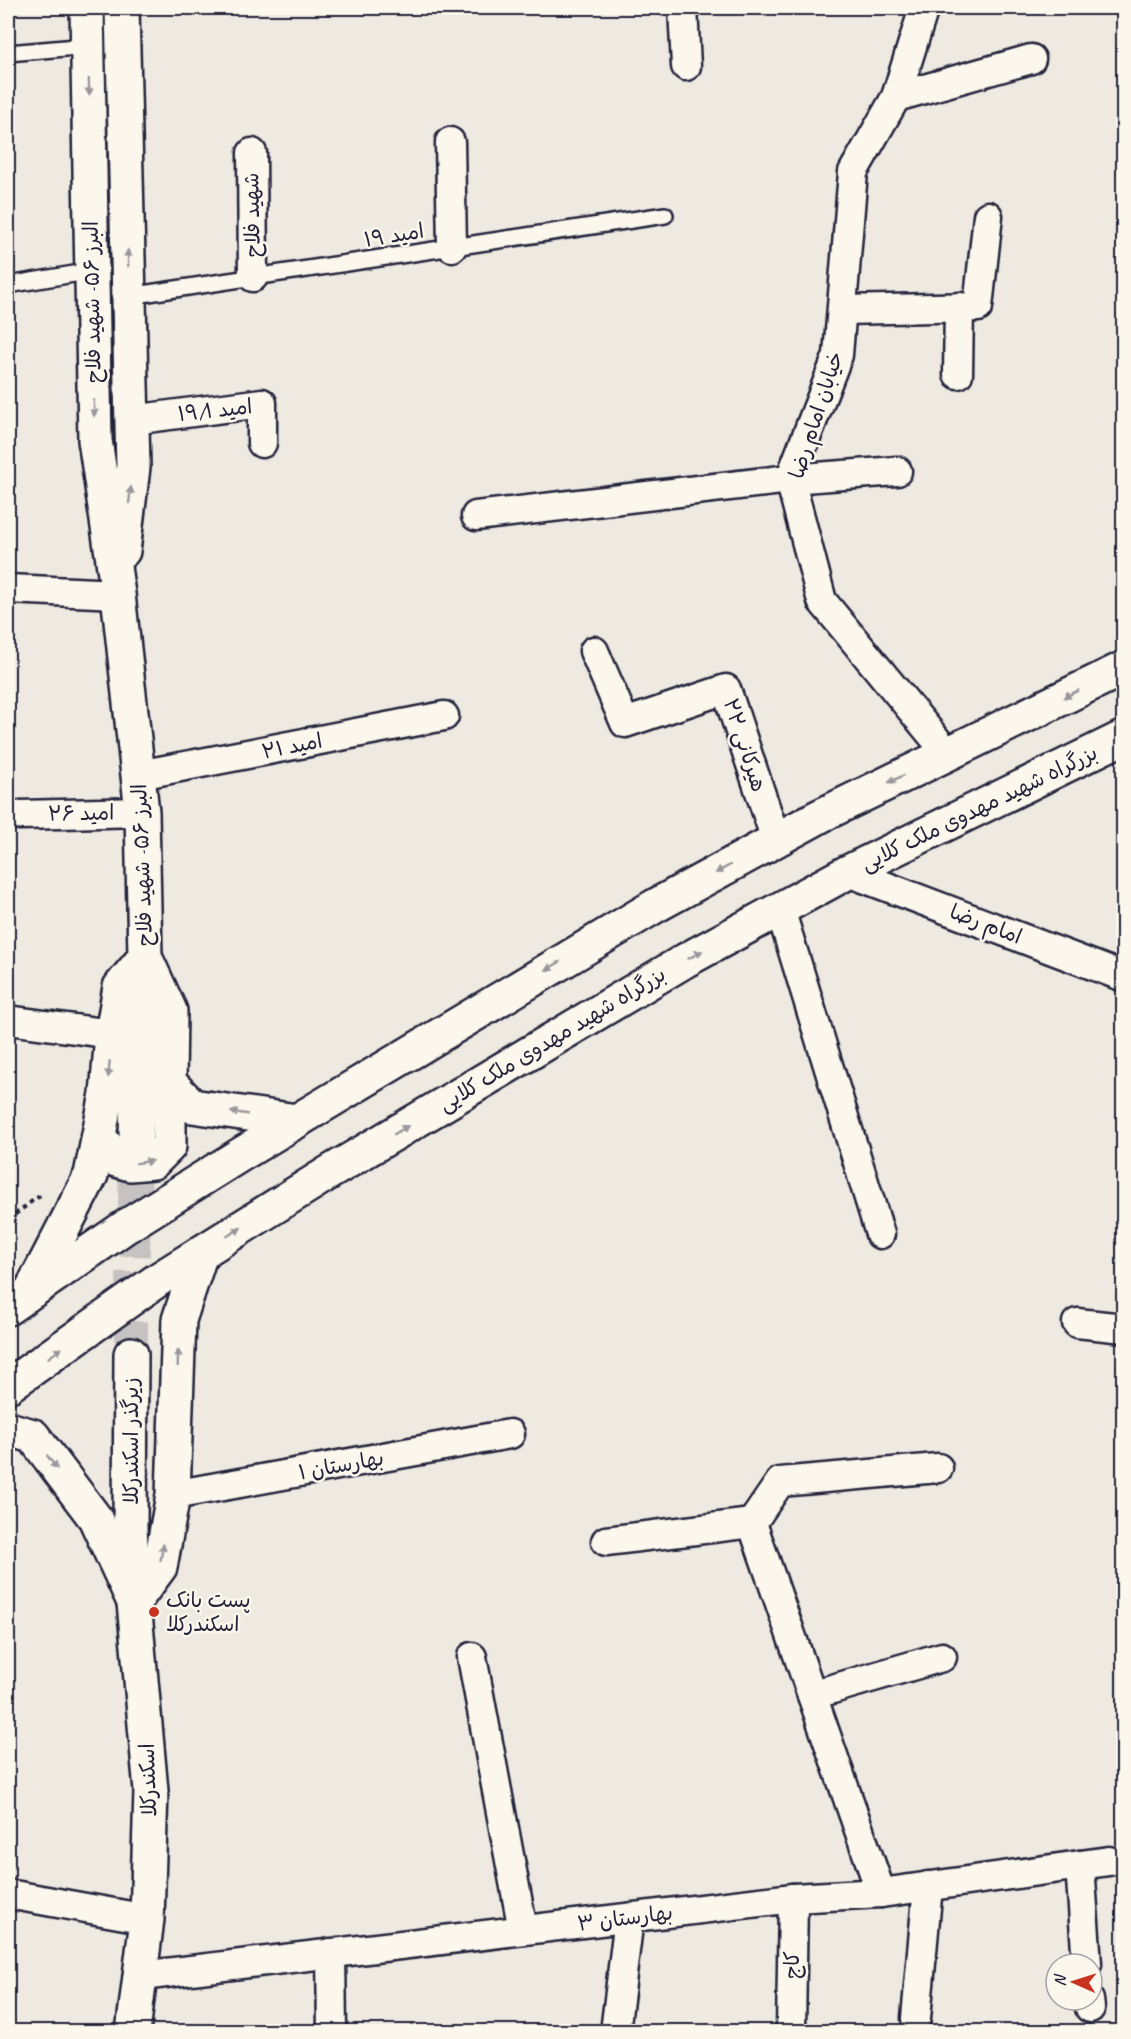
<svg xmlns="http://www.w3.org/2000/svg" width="1131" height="2039" viewBox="0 0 1131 2039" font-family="Caveat,'Playpen Sans Arabic',sans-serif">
	<rect width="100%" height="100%" fill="#eeeae2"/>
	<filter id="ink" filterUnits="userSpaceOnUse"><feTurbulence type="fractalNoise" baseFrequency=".0167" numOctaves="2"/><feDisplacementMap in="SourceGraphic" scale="12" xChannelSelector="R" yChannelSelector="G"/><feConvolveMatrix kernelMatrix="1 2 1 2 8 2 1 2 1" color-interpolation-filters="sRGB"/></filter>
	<g filter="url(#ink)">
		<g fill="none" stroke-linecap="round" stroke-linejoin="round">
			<!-- secondary-tunnel -->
			<path stroke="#c5c2c1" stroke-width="33" stroke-dasharray="33 16" stroke-linecap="butt" d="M131 1354 136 1137"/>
			<!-- lane casing -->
			<g stroke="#22223b" stroke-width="20">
				<g id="lane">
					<path d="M8 53 88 46"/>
					<path d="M8 285 92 271"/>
					<path d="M129 296 665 215"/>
				</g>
			</g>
			<!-- street casing -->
			<g stroke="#22223b" stroke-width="33">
				<g id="street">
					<path d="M683 8 686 66"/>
					<path d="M924 8 896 97 853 172 838 355 790 479 822 601 948 754"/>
					<path d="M896 97 1031 59"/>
					<path d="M450 142 452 247"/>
					<path d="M252 153 253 277"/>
					<path d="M843 310 978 307 988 216"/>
					<path d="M958 374 959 307"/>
					<path d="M132 420 262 403V443"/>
					<path d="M476 516 790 479 897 471"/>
					<path d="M8 589 118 594"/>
					<path d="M594 651 625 723 726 689 776 840"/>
					<path d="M139 775 444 716"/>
					<path d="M20 815 142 812"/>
					<path d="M848 872 1124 977"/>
					<path d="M780 909 880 1234"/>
					<path d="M8 1020 112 1034"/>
					<path d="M1077 1323 1124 1328"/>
					<path d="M173 1495 510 1434"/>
					<path d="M752 1523 780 1482 938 1468"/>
					<path d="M606 1541 752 1523 881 1893"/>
					<path d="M472 1657 523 1930"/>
					<path d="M812 1695 942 1657"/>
					<path d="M1080 1865 1087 1964"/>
					<path d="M8 1894 147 1919"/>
					<path d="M331 1953 332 2032"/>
					<path d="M141 1976 793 1898 881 1893 1109 1861"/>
					<path d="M1089 2000 1090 2008"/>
					<path d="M916 2018 928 1886"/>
					<path d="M615 2032 629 1918"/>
					<path d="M791 2032 793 1898"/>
				</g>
			</g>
			<!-- secondary casing -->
			<g stroke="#22223b" stroke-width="38">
				<g id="secondary">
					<path d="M87 8 95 440 118 594 142 812 145 957 139 1028 136 1137"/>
					<path d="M122 8 133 467 123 551"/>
					<path d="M131 1354 130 1528 134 1602 151 1791 147 1919 133 2032"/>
				</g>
			</g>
			<!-- highway casing -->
			<g stroke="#22223b" stroke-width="38">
				<g id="highway">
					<path d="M99 1136 116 1160 130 1164 153 1162 169 1146V1082"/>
					<path d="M33 1287 91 1175 107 1094 112 1034 120 987 145 957 170 1011 169 1082 192 1106 297 1121"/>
					<path d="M8 1308 125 1227 240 1155 655 906 820 816 1124 668"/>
					<path d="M8 1386 159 1279 330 1172 686 960 848 872 1124 737"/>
					<path d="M8 1429 33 1436 95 1518 134 1602 160 1567 173 1495 179 1320 201 1253"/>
				</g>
			</g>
			<!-- path -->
			<path stroke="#22223b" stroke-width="4" stroke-dasharray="4.5 4.5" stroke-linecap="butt" d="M8 1220 36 1198 43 1195"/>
			<!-- lane -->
			<use href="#lane" stroke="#fbf7ec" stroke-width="15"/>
			<!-- street -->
			<use href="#street" stroke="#fbf7ec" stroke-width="28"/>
			<!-- secondary -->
			<use href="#secondary" stroke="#fbf7ec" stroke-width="33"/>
			<!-- highway -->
			<use href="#highway" stroke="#fbf7ec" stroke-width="33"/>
		</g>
		<!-- one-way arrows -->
		<defs><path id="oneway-solid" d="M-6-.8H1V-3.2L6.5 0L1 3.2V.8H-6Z" transform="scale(1.5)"/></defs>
		<g fill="#99979c">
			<use href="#oneway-solid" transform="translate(89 87) rotate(89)"/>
			<use href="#oneway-solid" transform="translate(128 258) rotate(-91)"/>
			<use href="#oneway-solid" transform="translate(94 408) rotate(89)"/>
			<use href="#oneway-solid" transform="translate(130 495) rotate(-83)"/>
			<use href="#oneway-solid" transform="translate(1071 694) rotate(154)"/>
			<use href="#oneway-solid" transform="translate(896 779) rotate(154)"/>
			<use href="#oneway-solid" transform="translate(723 869) rotate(151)"/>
			<use href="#oneway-solid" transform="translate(695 955) rotate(-29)"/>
			<use href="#oneway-solid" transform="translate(553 966) rotate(149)"/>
			<use href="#oneway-solid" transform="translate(109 1069) rotate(95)"/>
			<use href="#oneway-solid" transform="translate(239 1113) rotate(-172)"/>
			<use href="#oneway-solid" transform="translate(401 1130) rotate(-31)"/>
			<use href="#oneway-solid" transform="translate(144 1162) rotate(-9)"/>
			<use href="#oneway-solid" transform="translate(234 1232) rotate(-32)"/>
			<use href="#oneway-solid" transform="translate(55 1353) rotate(-35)"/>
			<use href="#oneway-solid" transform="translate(178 1358) rotate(-88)"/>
			<use href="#oneway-solid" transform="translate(52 1462) rotate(53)"/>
			<use href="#oneway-solid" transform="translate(162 1552) rotate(-80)"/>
		</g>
	</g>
	<!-- markers -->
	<circle fill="#c8321e" stroke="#fbf7ec" stroke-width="2" cx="154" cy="1612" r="6"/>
	<g text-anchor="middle" stroke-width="5" stroke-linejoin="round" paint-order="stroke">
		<!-- street labels -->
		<g font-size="21" fill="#22223b" stroke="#fbf7ec">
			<text transform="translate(252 215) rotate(-91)" y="7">شهید فلاح</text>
			<text transform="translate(394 235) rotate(-9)" y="7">امید ۱۹</text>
			<text transform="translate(92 302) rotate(-91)" y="7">البرز ۵۶- شهید فلاح</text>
			<text transform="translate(215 410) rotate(-6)" y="7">امید ۱۹/۱</text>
			<text transform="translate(816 415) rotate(-72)" y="7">خیابان امام رضا</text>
			<text transform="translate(745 745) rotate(72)" y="7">هیرکانی ۲۲</text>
			<text transform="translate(292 746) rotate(-11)" y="7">امید ۲۱</text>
			<text transform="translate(979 808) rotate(-26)" y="7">بزرگراه شهید مهدوی ملک کلایی</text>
			<text transform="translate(81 813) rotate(-1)" y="7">امید ۲۶</text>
			<text transform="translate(142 865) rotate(-92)" y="7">البرز ۵۶- شهید فلاح</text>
			<text transform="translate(986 924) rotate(21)" y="7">امام رضا</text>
			<text transform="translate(552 1039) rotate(-31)" y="7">بزرگراه شهید مهدوی ملک کلایی</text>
			<text transform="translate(131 1441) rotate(-90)" y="7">زیرگذر اسکندرکلا</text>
			<text transform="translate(341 1465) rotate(-10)" y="7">بهارستان ۱</text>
			<text transform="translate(148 1780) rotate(-92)" y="7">اسکندرکلا</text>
			<text transform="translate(625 1918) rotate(-7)" y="7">بهارستان ۳</text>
			<text transform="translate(792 1965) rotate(-89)" y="7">کاج</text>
		</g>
		<!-- poi labels -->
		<g font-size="21" fill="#22223b" stroke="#fbf7ec" text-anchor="start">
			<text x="166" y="1607">پست بانک<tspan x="166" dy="24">اسکندرکلا</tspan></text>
		</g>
	</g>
	<!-- margin -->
	<rect width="1131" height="2039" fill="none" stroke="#fbf7ec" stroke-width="30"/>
	<rect x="15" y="15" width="1101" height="2009" fill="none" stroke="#22223b" stroke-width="2" filter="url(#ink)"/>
	<!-- north arrow -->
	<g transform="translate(1074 1982) rotate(273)"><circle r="28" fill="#fbf7ec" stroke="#a4a2a5" stroke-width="1.5"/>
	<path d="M0-4.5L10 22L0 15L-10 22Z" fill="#c8321e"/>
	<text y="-9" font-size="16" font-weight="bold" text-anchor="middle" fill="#22223b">N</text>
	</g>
</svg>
